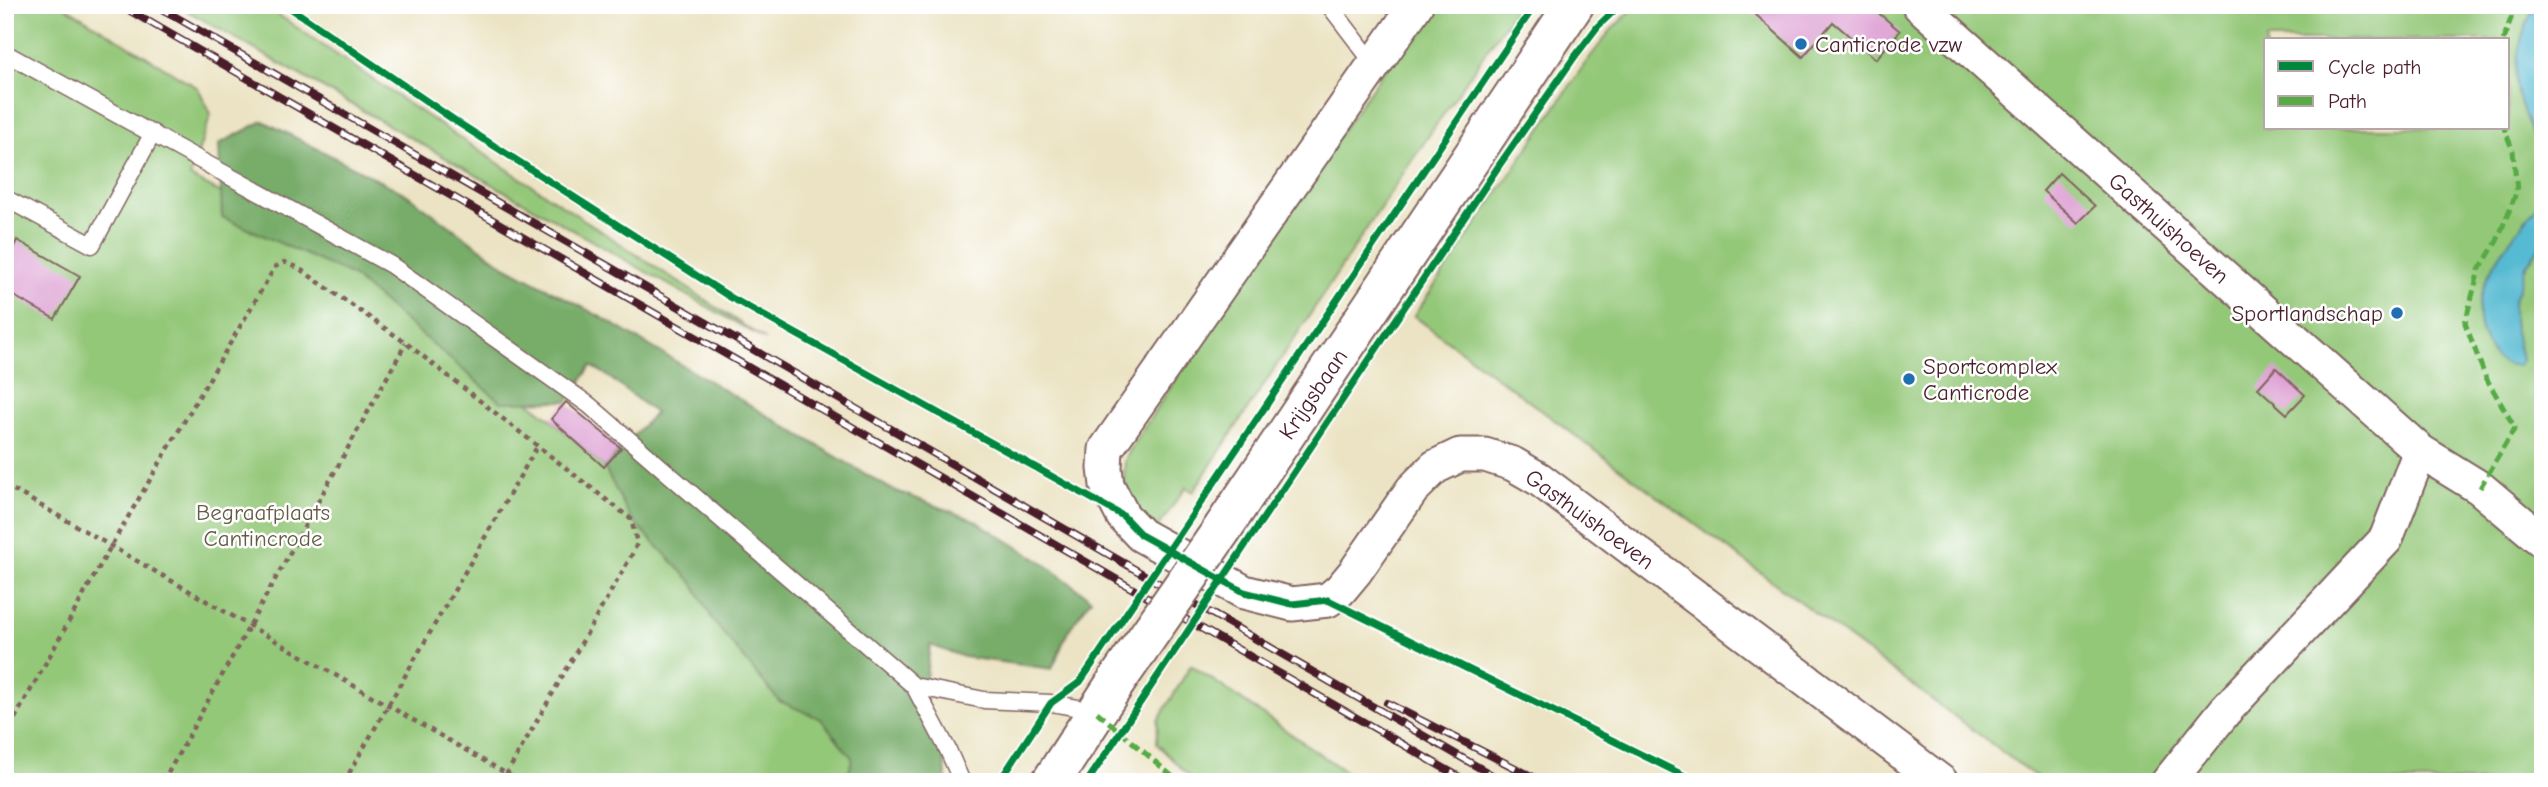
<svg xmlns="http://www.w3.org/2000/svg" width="2548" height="787" viewBox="0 0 2548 787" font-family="'Comic Neue',sans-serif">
	<rect width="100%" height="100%" fill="#fff"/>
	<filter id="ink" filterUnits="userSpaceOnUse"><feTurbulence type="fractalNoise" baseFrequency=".0143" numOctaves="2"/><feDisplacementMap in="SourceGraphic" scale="14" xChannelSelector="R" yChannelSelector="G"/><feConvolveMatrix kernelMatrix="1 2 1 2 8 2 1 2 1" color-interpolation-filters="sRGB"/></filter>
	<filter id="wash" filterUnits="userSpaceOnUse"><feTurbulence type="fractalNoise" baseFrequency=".00686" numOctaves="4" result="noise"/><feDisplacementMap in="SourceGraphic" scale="28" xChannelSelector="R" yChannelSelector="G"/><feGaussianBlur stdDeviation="1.57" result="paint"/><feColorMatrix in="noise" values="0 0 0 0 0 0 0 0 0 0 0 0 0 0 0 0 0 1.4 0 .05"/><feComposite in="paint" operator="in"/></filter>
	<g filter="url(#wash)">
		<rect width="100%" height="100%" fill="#ebe3c3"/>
		<!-- green -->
		<g fill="#94c879" stroke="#6f7452" stroke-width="2" fill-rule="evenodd">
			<path d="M5 5H62L198 88 211 114 190 177 233 199 430 327 551 419 610 472 898 782H5Z"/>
			<path d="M177 5H264L407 103 766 340Z"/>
			<path d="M1430 5H1518L1404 172 1193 492 1186 487 1158 527 1139 516 1128 497 1124 478 1125 460 1135 441 1322 159Z"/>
			<path d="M1637 5H2543V782H2043L1414 316 1584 65 1611 30ZM2266 40H2508V128H2266Z"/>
			<path d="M1191 665 1343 770 1357 782H1195L1157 744 1158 721Z"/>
		</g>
		<!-- forest -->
		<path fill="#77ac69" stroke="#60664a" stroke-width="2" d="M263 121 406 194 505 266 601 317 891 489 974 520 1042 562 1091 599 1068 631 1052 669 964 657 930 645 922 709 945 756 946 782H847L852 758 821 719 779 701 714 622 693 583 631 519 604 467 655 413 605 374 591 366 568 401 501 402 351 275 222 217 219 144Z"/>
		<!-- water -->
		<g fill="#54bad2" stroke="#4f6c7e" stroke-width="2">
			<path d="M2536 5H2543V71L2540 83 2543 99V160C2533 136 2522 114 2517 88 2512 65 2523 25 2536 5Z"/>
			<path d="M2543 184V242L2526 266 2513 303V322L2521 360 2519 366C2502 365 2497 361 2489 348 2461 306 2495 259 2521 226 2526 219 2533 212 2538 205 2541 199 2541 190 2543 184Z"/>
		</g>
		<g id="blocks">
			<!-- building -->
			<g fill="#dea1d4">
				<path d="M1745 5H1869L1900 31 1876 59 1833 22 1803 57Z"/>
				<path d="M2059 173 2095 206 2078 223 2043 191Z"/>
				<path d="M17 240 80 276 55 319 5 291V242L14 247Z"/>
				<path d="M2276 368 2305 395 2287 414 2258 388Z"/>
				<path d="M566 402 621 448 604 467 551 419Z"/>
			</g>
		</g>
	</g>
	<g filter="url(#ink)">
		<use href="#blocks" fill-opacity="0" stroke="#826460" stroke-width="2"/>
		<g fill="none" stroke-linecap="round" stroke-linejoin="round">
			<!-- service casing -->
			<g stroke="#826460" stroke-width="19">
				<g id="service">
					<path d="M1329 5 1374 64"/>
					<path d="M5 53 391 265 589 405 914 686 948 750 962 782"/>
					<path d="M5 198 92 245 153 133"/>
					<path d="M914 686 984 700 1051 703 1095 711"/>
				</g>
			</g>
			<!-- minor casing -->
			<g stroke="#826460" stroke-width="37">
				<g id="minor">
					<path d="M1416 5 1106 449 1105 468 1107 485 1123 516 1141 535 1244 592 1292 604 1328 600 1340 590 1355 572 1412 490 1435 467 1460 455H1485L1513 464 1539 479 1941 782"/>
					<path d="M1919 5 2420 451 2480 488 2543 541"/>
					<path d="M2168 782 2225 711 2386 539 2420 451"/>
				</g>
			</g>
			<!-- primary casing -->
			<g stroke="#826460" stroke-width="42">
				<g id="primary">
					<path d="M1223 528 1574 5"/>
					<path d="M1051 782 1118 679"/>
				</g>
			</g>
			<!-- path -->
			<g stroke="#826460" stroke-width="4.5" stroke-dasharray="5 5" stroke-linecap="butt">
				<path d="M5 485 521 782"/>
				<path d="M5 736 111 546 275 267 284 262 297 267 406 343 631 519 637 543 634 551 502 782"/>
				<path d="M163 782 406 343"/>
				<path d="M344 782 538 445"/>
			</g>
			<!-- service -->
			<use href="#service" stroke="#fff" stroke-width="16"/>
			<!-- minor -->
			<use href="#minor" stroke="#fff" stroke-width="33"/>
			<!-- primary -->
			<use href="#primary" stroke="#fff" stroke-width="38"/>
			<!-- rail casing -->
			<g stroke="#4a1f2b" stroke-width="8">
				<g id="rail">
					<path d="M120 5 1468 782"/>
					<path d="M155 5 1504 782"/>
					<path d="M1387 703 1543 782"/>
				</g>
			</g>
			<!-- rail -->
			<use href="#rail" stroke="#fff" stroke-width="5" stroke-dasharray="16" stroke-linecap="butt"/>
			<!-- primary-bridge casing -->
			<g stroke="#826460" stroke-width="42" stroke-linecap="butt">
				<path id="primary-bridge" d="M1118 679 1223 528"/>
			</g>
			<!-- primary-bridge -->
			<use href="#primary-bridge" stroke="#fff" stroke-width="38"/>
			<!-- quiet -->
			<g stroke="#57aa44" stroke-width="5" stroke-dasharray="10 5" stroke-linecap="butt">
				<path d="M2503 40 2516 5"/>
				<path d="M2480 488 2515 428 2485 376 2465 323 2479 270 2497 241 2517 191 2513 151 2504 128"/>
				<path d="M1097 712 1179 782"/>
			</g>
			<!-- cycleway casing -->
			<g stroke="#fff" stroke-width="11">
				<g id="cycleway">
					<path d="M286 5 457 122 730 297 1123 516 1141 535 1244 592 1292 604 1328 600 1697 782"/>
					<path d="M999 782 1051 703 1080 682 1093 663 1535 5"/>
					<path d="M1087 782 1498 167 1573 59 1598 26 1620 5"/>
				</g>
			</g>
			<!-- cycleway -->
			<use href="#cycleway" stroke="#00873e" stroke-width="7"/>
		</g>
	</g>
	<!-- markers -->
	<g fill="#1f6fb2" stroke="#fff" stroke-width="2.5">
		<circle cx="1801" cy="44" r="7"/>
		<circle cx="2397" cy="313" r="7"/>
		<circle cx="1909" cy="379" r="7"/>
	</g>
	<g text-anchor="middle" stroke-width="5" stroke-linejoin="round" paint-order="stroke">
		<!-- poi labels -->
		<g font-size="23" fill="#4a1f2b" stroke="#fff" text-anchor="start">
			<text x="1815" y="52">Canticrode vzw</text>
			<text x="2383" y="321" text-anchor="end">Sportlandschap</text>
			<text x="1923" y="374">Sportcomplex<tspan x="1923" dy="26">Canticrode</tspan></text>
		</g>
		<!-- street labels -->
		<g font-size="23" fill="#4a1f2b" stroke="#fff">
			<text transform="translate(2169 228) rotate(42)" y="8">Gasthuishoeven</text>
			<text transform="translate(1313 394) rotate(-56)" y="8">Krijgsbaan</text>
			<text transform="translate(1590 519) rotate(36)" y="8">Gasthuishoeven</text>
		</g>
		<!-- park labels -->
		<g font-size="23" fill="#645a46" stroke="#fff">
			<text x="263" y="520">Begraafplaats<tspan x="263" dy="26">Cantincrode</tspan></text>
		</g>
	</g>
	<!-- margin -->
	<rect width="2548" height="787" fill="none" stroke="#fff" stroke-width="28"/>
	<!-- legend -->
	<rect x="2264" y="38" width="245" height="91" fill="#ffffff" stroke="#b7a5aa" stroke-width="2"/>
	<rect x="2278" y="61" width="35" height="10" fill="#00873e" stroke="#b7a5aa" stroke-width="2"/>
	<text x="2328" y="74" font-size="21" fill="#4a1f2b">Cycle path</text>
	<rect x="2278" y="96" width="35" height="10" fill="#57aa44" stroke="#b7a5aa" stroke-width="2"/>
	<text x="2328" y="108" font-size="21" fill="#4a1f2b">Path</text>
</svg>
